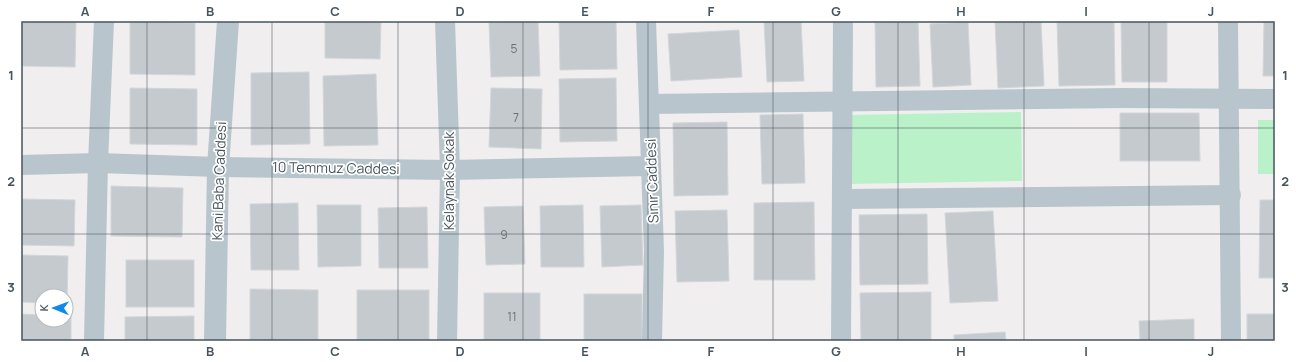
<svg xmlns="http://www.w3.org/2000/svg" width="1296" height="362" viewBox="0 0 1296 362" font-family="Manrope,sans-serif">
	<rect width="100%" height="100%" fill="#f1eeef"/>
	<!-- green -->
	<g fill="#baf1c9">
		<path d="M1021 112 1022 181 850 184 849 115Z"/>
		<rect x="1258" y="120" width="17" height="54"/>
	</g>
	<!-- building -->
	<g fill="#c5cacf" stroke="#d2d6da">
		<path d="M21 21H76L75 67 21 66Z"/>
		<path d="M325 21H381L380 59 325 58Z"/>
		<path d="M538 21 540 76 491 77 489 22Z"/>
		<path d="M559 21H616L617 69 560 70Z"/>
		<path d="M764 21H801L804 81 767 82Z"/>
		<path d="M918 21 920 86 876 87 875 22Z"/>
		<path d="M995 21H1041L1044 86 998 88Z"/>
		<path d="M1057 21H1114L1115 85 1059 86Z"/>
		<path d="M1121 21H1167V82H1122Z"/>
		<path d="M1264 21H1275V76H1263Z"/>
		<path d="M130 22 195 23V75L130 74Z"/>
		<path d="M968 22 971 85 933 87 930 24Z"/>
		<path d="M739 30 742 77 671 81 668 34Z"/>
		<path d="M309 72 310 144 251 145V73Z"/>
		<path d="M376 74 378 145 324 146 323 76Z"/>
		<path d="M616 78 617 141 560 142 559 79Z"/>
		<path d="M130 88 197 89V145L130 144Z"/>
		<path d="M491 88 542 89 541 149 489 147Z"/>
		<path d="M1120 113H1199L1200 161H1120Z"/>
		<path d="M803 114 805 183 762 184 760 115Z"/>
		<path d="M727 122 728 195 674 196 673 123Z"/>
		<path d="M111 186 183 188 182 237 111 236Z"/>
		<path d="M21 199 75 200 74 246 21 245Z"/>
		<path d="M1260 200H1275V278H1259Z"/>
		<path d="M814 202 815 280H754V203Z"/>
		<path d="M298 203 299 270H251L250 204Z"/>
		<path d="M317 205H361V266L318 267Z"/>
		<path d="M583 205 584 267H541L540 206Z"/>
		<path d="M641 205 643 265 602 267 600 206Z"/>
		<path d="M523 206 525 264 486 265 484 207Z"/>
		<path d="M427 207 428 268H379L378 208Z"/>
		<path d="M727 210 729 281 677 282 675 211Z"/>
		<path d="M993 211 998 301 950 303 945 213Z"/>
		<path d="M927 214 928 284 860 285 859 215Z"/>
		<path d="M21 255 68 256 67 304 66 296H42V303L21 302Z"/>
		<rect x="126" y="260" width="68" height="47"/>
		<path d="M250 289 318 290V341H250Z"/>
		<rect x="357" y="290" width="72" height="51"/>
		<path d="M931 292V341H861L860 293Z"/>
		<rect x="484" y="293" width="56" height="48"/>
		<rect x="584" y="294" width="58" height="47"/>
		<path d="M21 314 42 315V320H66V316H71V341H21Z"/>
		<rect x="1247" y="314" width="28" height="27"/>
		<path d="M194 316V341H125V317Z"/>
		<path d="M1194 319V341H1140L1139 321Z"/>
		<path d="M1005 332 1006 341H954V335Z"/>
	</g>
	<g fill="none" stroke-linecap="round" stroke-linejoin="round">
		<!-- minor -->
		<g stroke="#b9c5cc" stroke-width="20">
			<path d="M445 21 450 170 447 341"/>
			<path d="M646 21 654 251 652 341"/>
			<path d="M1228 21 1231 341"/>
			<path d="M649 104 1124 98 1275 99"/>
			<path d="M21 165 98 163 218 167 450 170 651 166"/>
			<path d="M842 199 1231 195"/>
			<path d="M94 341 98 163 104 21"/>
			<path d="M841 341 843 21"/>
		</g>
		<!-- tertiary -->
		<path stroke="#b9c5cc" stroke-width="22" d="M215 341 218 167 228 21"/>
	</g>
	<!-- grid -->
	<path fill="none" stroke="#46555d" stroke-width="1" stroke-opacity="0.55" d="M147 21V341M272 21V341M398 21V341M523 21V341M648 21V341M773 21V341M898 21V341M1024 21V341M1149 21V341M21 128H1275M21 234H1275"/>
	<g text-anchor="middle" stroke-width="3.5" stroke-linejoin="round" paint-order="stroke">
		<!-- number labels -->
		<g font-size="12" fill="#66727a">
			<text x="514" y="53">5</text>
			<text x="516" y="122">7</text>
			<text x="504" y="239">9</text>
			<text x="512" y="321">11</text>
		</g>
		<!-- street labels -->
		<g font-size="14" fill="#46555d" stroke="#fff">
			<text transform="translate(336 168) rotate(1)" y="5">10 Temmuz Caddesi</text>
			<text transform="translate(219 181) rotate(-88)" y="5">Kani Baba Caddesi</text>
			<text transform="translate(449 181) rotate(-90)" y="5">Kelaynak Sokak</text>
			<text transform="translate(652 181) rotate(-92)" y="5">Sınır Caddesi</text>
		</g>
	</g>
	<!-- border -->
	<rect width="1296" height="362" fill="none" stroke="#ffffff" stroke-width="44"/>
	<!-- north arrow -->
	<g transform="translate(54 308) rotate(271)"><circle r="19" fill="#ffffff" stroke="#b5bbbe"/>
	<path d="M0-3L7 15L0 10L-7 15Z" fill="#0f89ea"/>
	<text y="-6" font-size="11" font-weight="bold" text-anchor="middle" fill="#46555d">K</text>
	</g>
	<rect x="22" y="22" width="1252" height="318" fill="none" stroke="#46555d" stroke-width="1.5"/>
	<g font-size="13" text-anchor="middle" font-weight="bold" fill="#46555d">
		<text x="85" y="16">A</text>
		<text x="210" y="16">B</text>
		<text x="335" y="16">C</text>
		<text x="460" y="16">D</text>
		<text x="585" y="16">E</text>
		<text x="711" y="16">F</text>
		<text x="836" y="16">G</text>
		<text x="961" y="16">H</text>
		<text x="1086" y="16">I</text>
		<text x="1211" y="16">J</text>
		<text x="11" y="80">1</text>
		<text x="1285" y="80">1</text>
		<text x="11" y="186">2</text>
		<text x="1285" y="186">2</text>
		<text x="11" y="292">3</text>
		<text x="1285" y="292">3</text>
		<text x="85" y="356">A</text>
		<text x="210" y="356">B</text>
		<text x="335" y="356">C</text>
		<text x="460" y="356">D</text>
		<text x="585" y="356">E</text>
		<text x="711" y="356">F</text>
		<text x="836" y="356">G</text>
		<text x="961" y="356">H</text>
		<text x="1086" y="356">I</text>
		<text x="1211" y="356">J</text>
	</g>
</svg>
